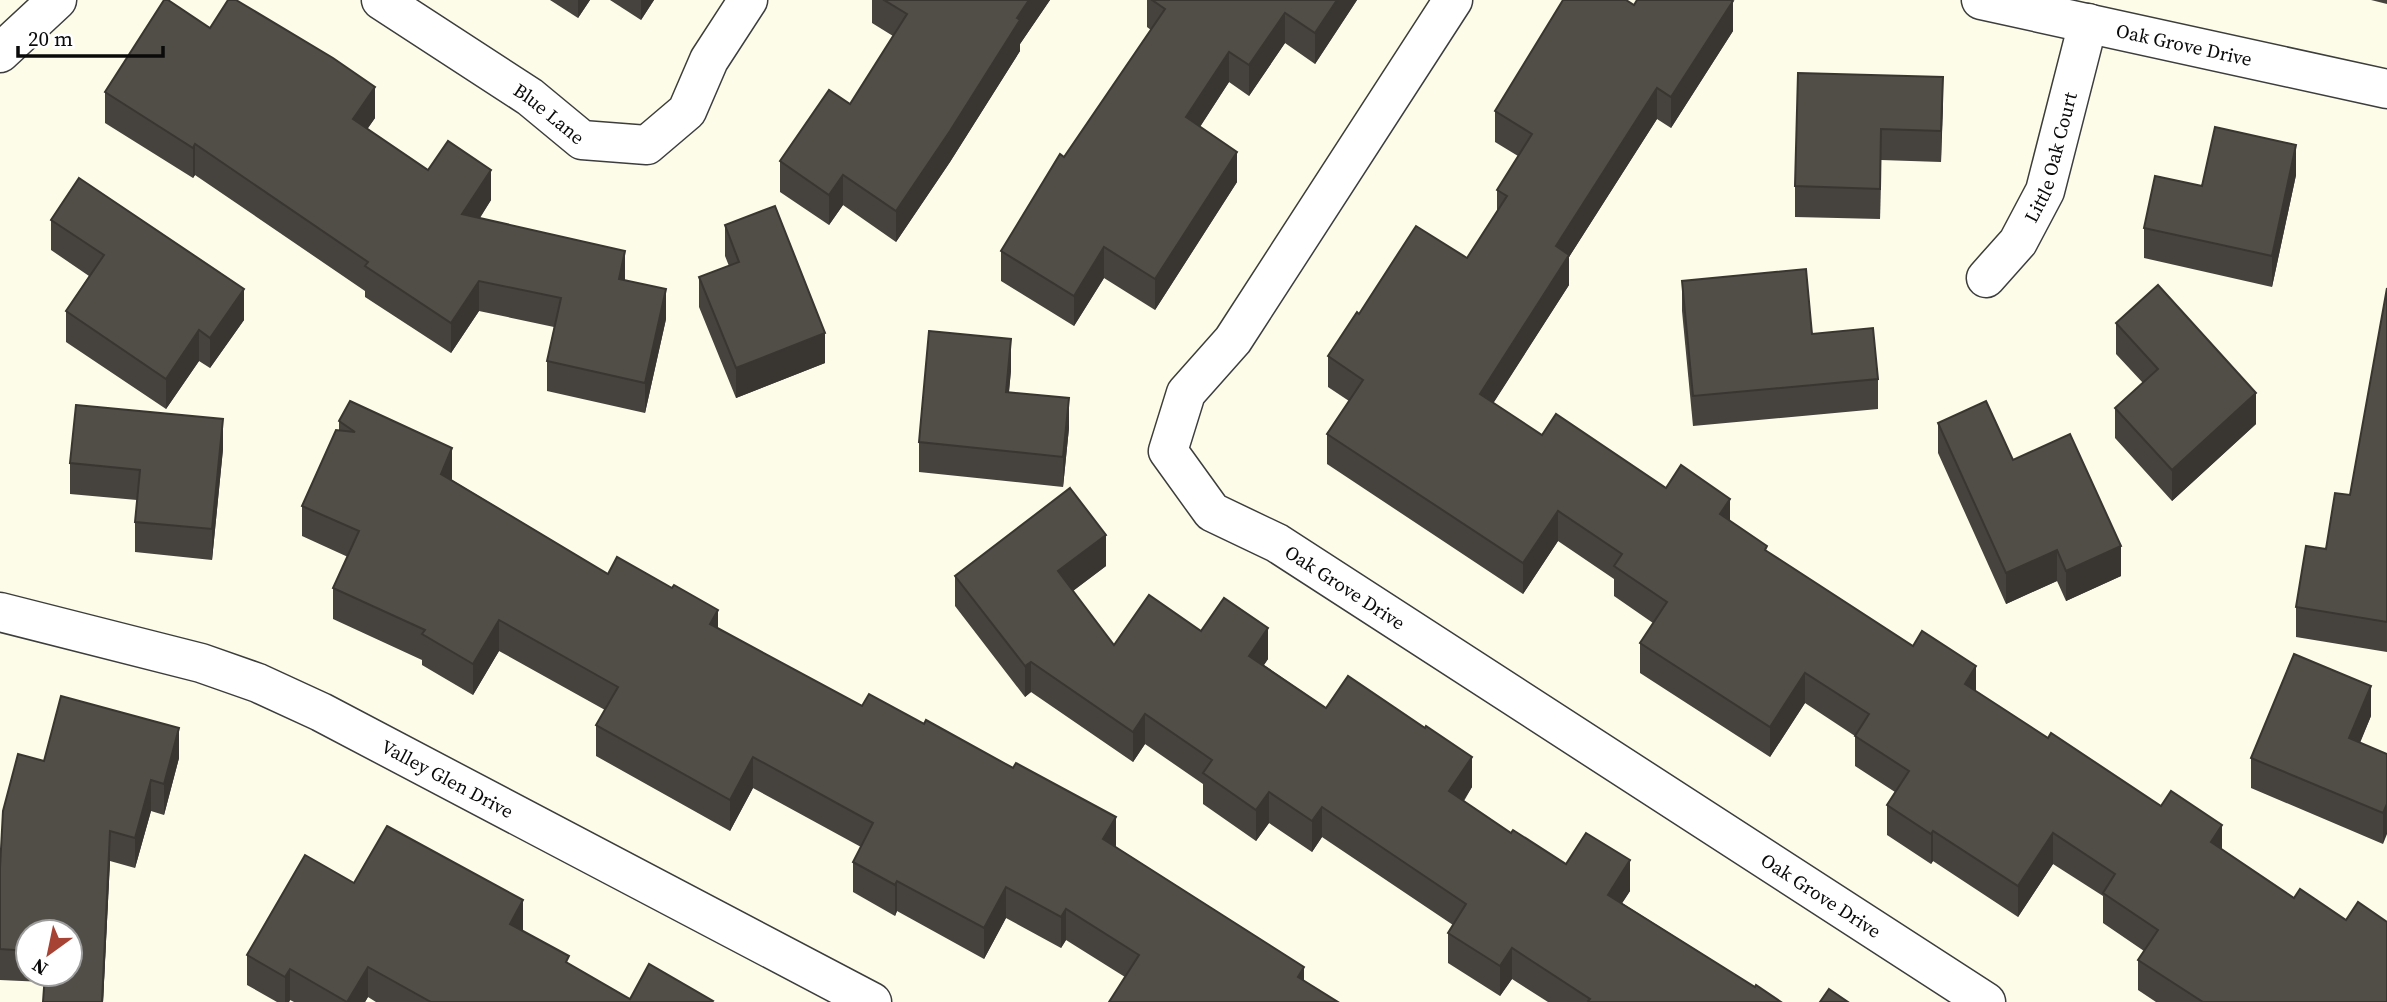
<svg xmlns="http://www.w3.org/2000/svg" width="2387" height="1002" viewBox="0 0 2387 1002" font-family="'Source Serif 4',serif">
	<rect width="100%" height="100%" fill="#fcfce9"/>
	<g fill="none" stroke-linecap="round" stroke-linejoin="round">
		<!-- minor casing -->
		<g stroke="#3d3d3d" stroke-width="41">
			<g id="minor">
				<path id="s1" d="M381 0 530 97 582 140 647 145 687 111 709 60 748 0"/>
				<path id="s2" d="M1453 0 1233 340 1186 393 1168 451 1212 512 1277 543 1986 1002"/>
				<path id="s3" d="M1981 0 2387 89"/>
				<path d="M0 53 57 0"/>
				<path id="s4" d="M1986 278 2018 242 2045 191 2088 23"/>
				<path id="s5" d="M0 612 201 663 258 683 321 712 872 1002"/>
			</g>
		</g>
		<!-- minor -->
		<use href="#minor" stroke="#fff" stroke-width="38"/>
	</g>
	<!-- wall -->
	<g fill="#46423d" fill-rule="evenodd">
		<path d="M550 0H590L578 18Z"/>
		<path d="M610 0H654L641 20Z"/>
		<path d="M872 0H1050L1020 44V51L950 162 896 242 843 205 829 225 780 192V161L850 104 893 36 872 23Z"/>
		<path d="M1147 0H1357L1315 64 1285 43 1249 96 1229 82 1200 127 1237 182 1155 310 1104 278 1074 326 1001 281V251L1151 30 1147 27Z"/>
		<path d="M2371 0H2387V4Z"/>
		<path d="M1634 5 1733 31 1671 128 1657 119 1569 257V285L1493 403 1542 435 1666 488 1730 521 1767 552 1976 692 2222 849 2387 1002H2156L2138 990V960L2144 951 2103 923V896L2053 864 2018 917 1933 861 1931 864 1887 835V805L1895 792 1855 766V736L1805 703 1770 757 1640 673V643L1653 623 1614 596V579L1558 541 1523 594 1327 464V434L1349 401 1328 387V356L1359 314 1467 258 1497 211V190L1518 156 1495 142V111Z"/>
		<path d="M210 28 375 118 367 129 428 170 491 200 480 218 625 280 666 319 645 413 547 391V361L554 327 479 311 451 353 365 297V291L195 175 193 178 105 123V92Z"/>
		<path d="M1943 77 1941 162 1881 160 1880 219 1795 217V186Z"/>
		<path d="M2296 175 2272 287 2144 258V228L2202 186Z"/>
		<path d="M51 220 244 320 210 368 199 361 166 409 66 342V311L89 276 51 250Z"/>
		<path d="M725 225 825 363 736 398 699 307V277L729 266 725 256Z"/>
		<path d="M1682 281 1812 334 1878 379V409L1693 426 1682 311Z"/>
		<path d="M2387 288V652L2296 637V607L2326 549 2350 495Z"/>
		<path d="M2116 323 2256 424 2172 501 2115 438V408L2143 383 2116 354Z"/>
		<path d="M1011 370 1009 392 1069 428 1063 487 919 472V442Z"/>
		<path d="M339 421 452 478V480L608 574 718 628 1116 847 1304 967 1125 977 1066 940 1061 948 1006 918 984 959 897 911 895 916 853 892V862L861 847 753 788 730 831 596 756V725L605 710 499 651 473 695 422 665V660L333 619V588L348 557 302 536V506L339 430Z"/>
		<path d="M1938 423 2121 576 2066 601 2057 581 2006 604 1938 453Z"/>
		<path d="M223 449 212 560 135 552V522L137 500 70 494V463Z"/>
		<path d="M1106 566 1073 591 1114 645 1201 631 1268 659 1264 665 1326 708 1472 787 1464 801 1511 833 1566 864 1630 891 1622 903 1755 987 1781 1002H1548L1512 979 1500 996 1448 963V933L1453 925 1322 837 1312 852 1269 823 1256 841 1203 804V784L1145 744 1133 762 1031 692 1025 697 955 606V576Z"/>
		<path d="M2371 716 2360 743 2387 754 2383 844 2251 788V758Z"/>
		<path d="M179 758 164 815 151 811 135 868 110 861 103 1002H43L44 982 0 980V868L44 761ZM28 932 70 974H28Z"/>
		<path d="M354 883 523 931 569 964 630 999 713 1002H376L368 997 365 1002H294L290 1000 289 1002H277L247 985V955Z"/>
	</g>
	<!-- shaded-wall -->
	<g fill="#393632">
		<path d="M578 0H590L578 18Z"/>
		<path d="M641 0H654L641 20Z"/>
		<path d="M1029 0H1050L1020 44V51L950 162 896 242V211L1017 18Z"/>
		<path d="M1337 0H1357L1315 64V33Z"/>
		<path d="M1733 1V31L1671 128V97Z"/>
		<path d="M1285 13V43L1249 96V65Z"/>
		<path d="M1229 52V82L1186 148V117Z"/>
		<path d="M1943 77V107L1941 162V131Z"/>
		<path d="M375 87V118L353 150V119Z"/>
		<path d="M1657 88V119L1569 257V285L1480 424V394L1556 246Z"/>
		<path d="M1881 129V160L1880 219V189Z"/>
		<path d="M195 144V175L193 178V148Z"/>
		<path d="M2296 145V175L2272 287V256Z"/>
		<path d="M1237 152V182L1155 310V279Z"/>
		<path d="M491 170V200L462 245V214Z"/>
		<path d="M843 175V205L829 225V195Z"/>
		<path d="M1104 247V278L1074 326V296Z"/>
		<path d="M625 251V281L619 279Z"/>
		<path d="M479 281V311L451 353V323Z"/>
		<path d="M244 289V320L210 368V338Z"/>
		<path d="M666 289V319L645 413V383Z"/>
		<path d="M199 330V361L166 409V379Z"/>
		<path d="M825 333V363L736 398V368Z"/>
		<path d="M1011 339V370L1006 422V392Z"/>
		<path d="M2256 393V424L2172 501V470Z"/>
		<path d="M1069 398V428L1063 487V457Z"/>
		<path d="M223 419V449L212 560V529Z"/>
		<path d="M452 448V478L441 504V474Z"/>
		<path d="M1730 499V529L1720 514Z"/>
		<path d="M1558 511V541L1523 594V563Z"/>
		<path d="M1106 535V566L1058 602V571Z"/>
		<path d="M2121 546V576L2066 601V571Z"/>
		<path d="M2057 550V581L2006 604V573Z"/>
		<path d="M718 610V640L710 624Z"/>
		<path d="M499 620V651L473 695V664Z"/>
		<path d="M1268 628V659L1249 686V656Z"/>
		<path d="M1031 662V692L1025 697V666Z"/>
		<path d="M1976 666V697L1965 684Z"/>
		<path d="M1805 673V703L1770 757V727Z"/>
		<path d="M2371 686V716L2349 768V738Z"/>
		<path d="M1145 714V744L1133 762V732Z"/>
		<path d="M179 728V758L164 815V784Z"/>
		<path d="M753 757V788L730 831V800Z"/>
		<path d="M1472 757V787L1449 822V791Z"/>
		<path d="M151 780V811L135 868V838Z"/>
		<path d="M1269 792V823L1256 841V810Z"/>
		<path d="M2387 804V834L2383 844V813Z"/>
		<path d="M1322 807V837L1312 852V821Z"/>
		<path d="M1116 817V847L1103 839Z"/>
		<path d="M2222 825V856L2211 842Z"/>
		<path d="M110 831V861L103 1002H102Z"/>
		<path d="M1933 831V861L1931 864V834Z"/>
		<path d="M2053 833V864L2018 917V886Z"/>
		<path d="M1630 860V891L1608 925V895Z"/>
		<path d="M897 881V911L895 916V885Z"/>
		<path d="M1006 887V918L984 959V928Z"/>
		<path d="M523 900V930L510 954V924Z"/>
		<path d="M1066 909V940L1061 948V917Z"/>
		<path d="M1512 948V979L1500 996V966Z"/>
		<path d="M368 967V997L365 1002H347Z"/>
		<path d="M1304 967V998L1298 977Z"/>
		<path d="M290 969V1000L289 1002H285V977Z"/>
	</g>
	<!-- building -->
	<g fill="#514d47" stroke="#393632" stroke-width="2">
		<path d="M164 0H168L210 28 228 0H236L333 58 375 87 353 119 428 170 448 141 491 170 462 214 625 251 619 279 666 289 645 383 547 361 561 298 479 281 451 323 365 266 368 262 195 144 193 148 105 92Z"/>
		<path d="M884 0H1029L1017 18 1020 20 950 131 896 211 843 175 829 195 780 161 829 90 850 104 907 14Z"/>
		<path d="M1152 0H1337L1315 33 1285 13 1249 65 1229 52 1186 117 1237 152 1155 279 1104 247 1074 296 1001 251 1060 154 1064 157 1165 9Z"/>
		<path d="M1563 0H1626L1634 5 1637 0H1731L1733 1 1671 97 1657 88 1556 246 1569 255 1480 394 1542 435 1556 414 1666 488 1681 465 1730 499 1720 514 1767 546 1765 550 1913 646 1922 631 1976 666 1965 684 2048 738 2051 733 2161 806 2171 791 2222 825 2211 842 2294 898 2300 889 2346 920 2358 902 2387 922V1002H2203L2138 960 2158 930 2103 893 2115 874 2053 833 2018 886 1933 831 1931 834 1887 805 1909 771 1855 736 1869 714 1805 673 1770 727 1640 643 1667 602 1614 566 1622 554 1558 511 1523 563 1327 434 1363 380 1328 356 1357 312 1359 314 1416 226 1467 258 1507 196 1497 190 1532 134 1495 111Z"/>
		<path d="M1798 73 1943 77 1941 131 1881 129 1880 189 1795 186Z"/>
		<path d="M2215 127 2296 145 2272 256 2144 228 2155 176 2202 186Z"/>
		<path d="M79 178 244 289 210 338 199 330 166 379 66 311 104 255 51 220Z"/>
		<path d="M775 206 825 333 736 368 699 277 739 262 725 225Z"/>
		<path d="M1806 269 1812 334 1873 328 1878 379 1693 396 1682 281Z"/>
		<path d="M2158 285 2256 393 2172 470 2115 408 2158 369 2116 323Z"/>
		<path d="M2387 288V622L2296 607 2306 546 2326 549 2335 493 2350 495Z"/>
		<path d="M929 331 1011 339 1006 392 1069 398 1063 457 919 442Z"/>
		<path d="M350 401 452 448 441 474 608 574 617 557 672 588 674 585 718 610 710 624 862 706 869 694 924 724 926 720 1013 768 1016 763 1116 817 1103 839 1304 967 1298 977 1338 1002H1109L1139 955 1066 909 1061 917 1006 887 984 928 897 881 895 885 853 862 873 823 753 757 730 800 596 725 618 687 499 620 473 664 422 634 425 630 333 588 359 531 302 506 336 430 355 432 339 421Z"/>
		<path d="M1986 401 2013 460 2070 434 2121 546 2066 571 2057 550 2006 573 1938 423Z"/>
		<path d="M76 405 223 419 212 529 135 522 140 470 70 463Z"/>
		<path d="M1070 488 1106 535 1058 571 1114 645 1149 595 1201 631 1224 598 1268 628 1249 656 1326 708 1348 676 1425 728 1426 726 1472 757 1449 791 1511 833 1513 830 1566 864 1586 833 1630 860 1608 895 1755 987 1756 985 1781 1002H1589L1588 1001 1590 999 1512 948 1500 966 1448 933 1466 904 1322 807 1312 821 1269 792 1256 810 1203 773 1212 760 1145 714 1133 732 1031 662 1025 666 955 576Z"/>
		<path d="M2294 654 2371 686 2349 738 2387 754V804L2383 813 2251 758Z"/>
		<path d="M61 696 179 728 164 784 151 780 135 838 110 831 102 1002H43L45 974H70V932H28V951L0 949V868L3 811 18 754 44 761Z"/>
		<path d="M387 826 523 900 510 924 569 956 566 962 630 999 649 964 713 1001 712 1002H431L368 967 347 1002 290 969 285 977 247 955 305 855 354 883Z"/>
		<path d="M1829 989 1848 1002H1820Z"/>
	</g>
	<g text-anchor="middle" stroke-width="7" stroke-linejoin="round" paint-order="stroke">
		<!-- street labels -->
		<g font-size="19" fill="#0a0a0a" stroke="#fff">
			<text dy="7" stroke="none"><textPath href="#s3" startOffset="208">Oak Grove Drive</textPath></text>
			<text dy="7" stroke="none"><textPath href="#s1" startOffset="203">Blue Lane</textPath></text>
			<text dy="7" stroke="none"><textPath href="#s4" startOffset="140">Little Oak Court</textPath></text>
			<text dy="7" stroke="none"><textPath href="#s2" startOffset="765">Oak Grove Drive</textPath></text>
			<text dy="7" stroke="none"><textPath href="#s5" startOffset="480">Valley Glen Drive</textPath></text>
			<text dy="7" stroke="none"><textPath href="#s2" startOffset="1332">Oak Grove Drive</textPath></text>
		</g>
	</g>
	<!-- north arrow -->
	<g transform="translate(49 953) rotate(213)"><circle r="33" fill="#ffffff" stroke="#9d9d9d" stroke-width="2"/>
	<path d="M0-5L12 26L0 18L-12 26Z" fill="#a74334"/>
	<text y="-10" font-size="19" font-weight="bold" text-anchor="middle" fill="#0a0a0a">N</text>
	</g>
	<!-- scale -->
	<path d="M18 46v10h145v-10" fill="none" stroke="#0a0a0a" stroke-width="3.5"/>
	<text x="28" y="46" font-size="21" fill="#0a0a0a" stroke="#ffffff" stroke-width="5" paint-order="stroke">20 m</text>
</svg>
